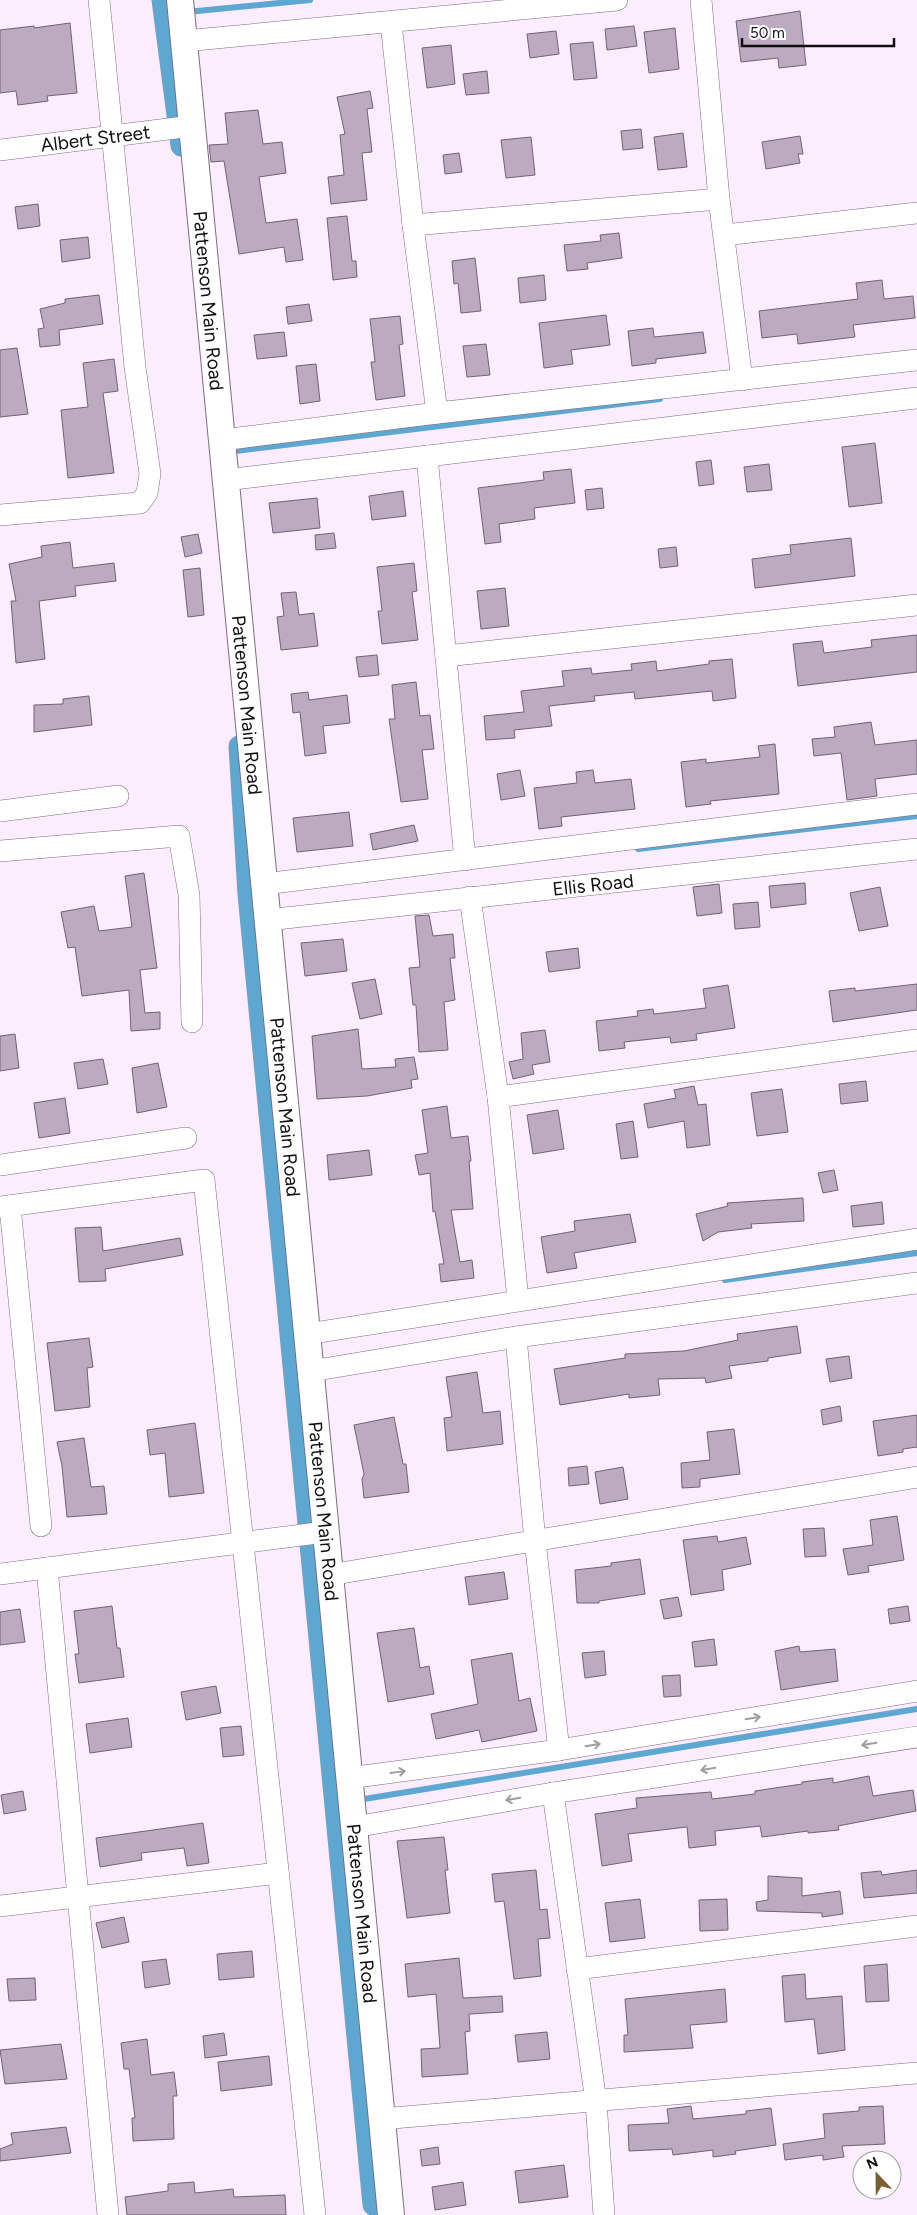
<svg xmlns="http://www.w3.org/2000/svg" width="917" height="2215" viewBox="0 0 917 2215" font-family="Figtree,sans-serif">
	<rect width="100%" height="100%" fill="#fbecfe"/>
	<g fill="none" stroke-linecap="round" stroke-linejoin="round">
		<!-- stream -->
		<g stroke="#5da7d1" stroke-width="6">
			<path d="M187 12 310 0"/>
			<path d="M228 452 660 399"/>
			<path d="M638 849 917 816"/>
			<path d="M248 894 260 893"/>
			<path d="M725 1280 917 1253"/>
			<path d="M290 1340 302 1338"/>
			<path d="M358 1800 917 1709"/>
			<path d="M334 1804 346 1802"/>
		</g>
		<!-- canal -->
		<g stroke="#5da7d1" stroke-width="21">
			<path d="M162 0 181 146"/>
			<path d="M239 746 248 894 373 2205"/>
		</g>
	</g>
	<!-- building -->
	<g fill="#bcaac0" stroke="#726276">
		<path d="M800 11 806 65 779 68 778 58 741 62 736 21Z"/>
		<path d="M70 23 77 93 47 96 48 101 18 105 16 91 0 93V30L34 26V28Z"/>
		<path d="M634 26 637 46 607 50 605 29Z"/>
		<path d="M675 28 679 69 649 73 644 32Z"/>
		<path d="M556 31 559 54 530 58 527 34Z"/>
		<path d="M593 42 597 78 574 80 570 44Z"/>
		<path d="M451 45 455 84 427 88 422 48Z"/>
		<path d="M487 71 489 93 466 95 463 74Z"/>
		<path d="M370 91 373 108 367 109 372 152 362 153 367 200 331 204 328 177 344 175 340 135 345 134 337 97Z"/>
		<path d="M258 110 263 144 282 142 286 173 259 177 266 223 297 219 303 260 286 262 284 247 239 254 224 161 211 162 209 145 228 144 225 113Z"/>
		<path d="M641 129 643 148 623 150 621 131Z"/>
		<path d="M683 133 687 167 658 170 654 137Z"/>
		<path d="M800 136 803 154H798L800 163 766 169 762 142Z"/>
		<path d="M531 137 535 175 506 178 501 140Z"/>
		<path d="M459 153 462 172 445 174 443 155Z"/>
		<path d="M38 204 40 226 18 229 15 207Z"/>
		<path d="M347 216 352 261H356L357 277 333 280 327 218Z"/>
		<path d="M619 233 622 258 587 263 588 269 567 271 564 245 601 241 600 235Z"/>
		<path d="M88 237 90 258 62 262 60 240Z"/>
		<path d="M475 258 481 311 461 313 458 283 454 284 452 261Z"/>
		<path d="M544 275 546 300 520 303 518 278Z"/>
		<path d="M882 280 884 299 913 296 915 318 853 325 855 337 798 344 797 334 762 338 759 311 858 299 856 283Z"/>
		<path d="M99 295 103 324 59 330 60 345 40 347 38 329 44 328 40 309 65 303V299Z"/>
		<path d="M309 304 312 321 288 324 286 307Z"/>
		<path d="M606 315 610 345 571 350 573 364 544 368 539 323Z"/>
		<path d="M400 316 403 344 399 345 405 396 376 400 371 362H375L370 319Z"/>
		<path d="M653 328 654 337 703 332 706 353 656 359V363L632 366 628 331Z"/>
		<path d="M284 332 287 356 257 359 254 335Z"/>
		<path d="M486 344 490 375 467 377 463 346Z"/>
		<path d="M17 348 28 414 0 417V350Z"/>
		<path d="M114 359 118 391 103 393 114 473 68 478 61 410 88 407 83 363Z"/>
		<path d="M316 364 320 401 300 404 296 366Z"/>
		<path d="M875 443 882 503 849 507 842 447Z"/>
		<path d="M711 460 714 484 699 486 696 462Z"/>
		<path d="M769 464 772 490 747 492 744 467Z"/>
		<path d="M571 469 575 503 534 508 535 519 499 524 501 542 485 544 478 488 544 480 543 472Z"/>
		<path d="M602 488 604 508 587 510 585 490Z"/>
		<path d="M403 491 406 516 372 520 369 496Z"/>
		<path d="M317 498 320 528 273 533 269 503Z"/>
		<path d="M334 533 336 548 316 550 315 535Z"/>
		<path d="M198 534 202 553 185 557 181 537Z"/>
		<path d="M851 538 855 576 755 588 752 559 791 554 790 545Z"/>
		<path d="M70 542 73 568 114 563 116 581 75 586 76 596 39 601 45 659 16 663 11 601H16L9 564 42 557 41 546Z"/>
		<path d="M676 547 678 566 660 568 658 549Z"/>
		<path d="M414 563 417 591 412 592 418 640 382 644 378 611H382L377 567Z"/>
		<path d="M200 568 204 615 188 617 183 570Z"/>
		<path d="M505 588 509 626 481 629 477 591Z"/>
		<path d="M296 592 299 615 314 613 318 646 281 650 277 617 284 616 281 593Z"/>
		<path d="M917 635V672L798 686 793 644 822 641 824 653 872 647 871 640Z"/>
		<path d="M377 655 379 675 359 677 356 657Z"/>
		<path d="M732 659 736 698 713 701 712 691 635 699 634 692 594 696 595 701 549 706 552 726 514 730 515 738 486 740 484 716 524 712 521 691 564 686 562 671 591 668 592 674 632 670 631 664 656 661 657 671 709 664V661Z"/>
		<path d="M416 682 420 716 430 715 434 749 422 750 428 799 401 802 389 719H395L392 685Z"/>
		<path d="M308 692 309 700 347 695 350 723 323 726 326 753 305 756 300 712 293 713 291 694Z"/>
		<path d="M89 696 92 725 34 732V705L63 704V699Z"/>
		<path d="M871 722 875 745 917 740V774L875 779 877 796 847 800 841 753 814 756 812 739 835 737 834 727Z"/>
		<path d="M775 744 779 794 710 801 711 804 686 807 681 762 706 759V763L760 757 758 746Z"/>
		<path d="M520 770 525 796 501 800 497 774Z"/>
		<path d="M593 770 595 783 631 779 635 809 561 817 562 826 539 829 534 788 577 783 576 772Z"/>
		<path d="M349 812 353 846 297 852 293 818Z"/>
		<path d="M414 825 418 841 373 850 370 834Z"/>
		<path d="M144 873 157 968 140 970 145 1013 160 1012V1029L131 1031 129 990 82 996 75 947 68 948 61 912 94 906 99 931 132 927 125 876Z"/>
		<path d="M805 883 806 904 771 908 769 886Z"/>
		<path d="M719 884 722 913 697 916 693 887Z"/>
		<path d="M880 887 888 926 859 931 850 893Z"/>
		<path d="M758 902 760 927 735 929 733 904Z"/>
		<path d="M429 915 433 936 453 934 455 958H450L455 1000 444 1002 448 1050 419 1052 416 1005H413L409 968 420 967 415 916Z"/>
		<path d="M343 939 347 971 305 976 301 943Z"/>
		<path d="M578 948 580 968 549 972 546 952Z"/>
		<path d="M375 979 382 1014 360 1019 352 983Z"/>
		<path d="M917 984V1010L833 1022 829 991 855 988V991Z"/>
		<path d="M728 985 735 1028 696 1034 697 1040 671 1043 670 1037 624 1042 625 1048 599 1051 596 1021 638 1016 637 1011 653 1009 654 1014 706 1008 703 989Z"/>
		<path d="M358 1029 362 1069 396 1067 395 1059 414 1057 418 1079 411 1080 412 1088 367 1096 317 1099 312 1036Z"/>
		<path d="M545 1030 550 1062 532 1065 534 1074 513 1079 509 1062 523 1059 521 1033Z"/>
		<path d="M15 1034 19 1068 0 1071V1036Z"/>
		<path d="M103 1059 108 1084 78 1089 74 1063Z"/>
		<path d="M158 1063 167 1107 137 1113 132 1068Z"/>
		<path d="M866 1081 868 1101 841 1104 839 1084Z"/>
		<path d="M694 1086 698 1105 706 1104 710 1145 687 1148 684 1121 648 1128 644 1104 676 1098 674 1090Z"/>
		<path d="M782 1089 788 1132 757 1136 751 1093Z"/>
		<path d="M65 1098 70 1133 39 1138 34 1103Z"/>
		<path d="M447 1106 451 1138 468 1136 471 1161H469L473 1209 451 1210 460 1262 472 1260 474 1278 441 1282 439 1264H444L435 1211 433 1212 430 1173 419 1175 415 1155 428 1153 422 1110Z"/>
		<path d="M558 1110 564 1149 533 1154 527 1115Z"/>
		<path d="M633 1121 638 1157 621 1159 616 1124Z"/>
		<path d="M369 1150 372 1175 329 1180 327 1155Z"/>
		<path d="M834 1170 838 1190 823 1193 818 1173Z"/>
		<path d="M803 1198 804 1221 751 1224 752 1228 718 1232 703 1241 696 1214 728 1206 727 1203Z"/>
		<path d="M882 1202 884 1224 853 1227 851 1206Z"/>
		<path d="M630 1214 636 1242 574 1253 577 1268 547 1273 541 1237 575 1231 574 1221Z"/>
		<path d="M101 1227 103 1251 180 1238 183 1255 105 1269 106 1281 79 1282 75 1228Z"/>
		<path d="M797 1326 801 1353 768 1358V1361L729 1366 732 1378 706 1383 705 1378 658 1379 660 1395 629 1398V1394L560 1405 554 1369 625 1358V1354L684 1351 738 1340 737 1334Z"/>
		<path d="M89 1338 93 1367 87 1368 90 1407 55 1411 47 1343Z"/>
		<path d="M849 1356 852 1378 830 1382 826 1359Z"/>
		<path d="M477 1372 483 1413 500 1411 503 1444 447 1451 444 1418 452 1417 446 1377Z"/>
		<path d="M840 1406 842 1421 823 1425 821 1410Z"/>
		<path d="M917 1415V1447L903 1449V1452L878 1456 873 1421Z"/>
		<path d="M394 1417 403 1464H406L409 1492 364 1498 362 1479 364 1474 354 1425Z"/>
		<path d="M195 1423 204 1493 169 1497 165 1453 150 1455 147 1430Z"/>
		<path d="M734 1429 740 1474 700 1479V1487L682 1488 681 1463 710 1460 707 1432Z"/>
		<path d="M84 1438 91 1487 104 1486 107 1514 67 1517 62 1466 57 1442Z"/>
		<path d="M587 1466 589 1484 569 1486 568 1468Z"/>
		<path d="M623 1467 628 1499 600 1504 595 1472Z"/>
		<path d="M897 1516 904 1560 868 1566 869 1572 848 1575 843 1549 873 1545 870 1520Z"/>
		<path d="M824 1528 826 1556 805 1557 803 1529Z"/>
		<path d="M717 1536 718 1542 746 1537 751 1564 722 1570 724 1590 691 1595 683 1540Z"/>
		<path d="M640 1559 645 1594 599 1601V1603H577L575 1570 611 1566V1563Z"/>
		<path d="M504 1572 508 1599 469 1605 465 1577Z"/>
		<path d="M678 1597 682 1616 664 1619 660 1600Z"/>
		<path d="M112 1606 117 1648H120L124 1677 79 1683 75 1654H79L74 1611Z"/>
		<path d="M908 1606 910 1621 890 1624 888 1609Z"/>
		<path d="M20 1609 25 1642 0 1645V1612Z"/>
		<path d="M414 1628 420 1668 429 1666 434 1694 388 1702 377 1633Z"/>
		<path d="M714 1639 717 1665 695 1667 692 1642Z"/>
		<path d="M799 1646 800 1652 835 1649 838 1681 781 1690 775 1651Z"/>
		<path d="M604 1651 606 1675 585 1678 582 1653Z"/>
		<path d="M512 1653 519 1701 530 1698 537 1731 482 1742 479 1730 436 1739 431 1714 478 1704 471 1660Z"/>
		<path d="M680 1675 681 1696 664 1697 662 1676Z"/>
		<path d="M216 1686 221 1713 186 1720 181 1692Z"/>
		<path d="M128 1718 132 1747 90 1753 86 1724Z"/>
		<path d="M241 1726 244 1755 223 1757 220 1728Z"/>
		<path d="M869 1776 873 1796 913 1790 916 1811 838 1826 839 1830 808 1833V1831L762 1837 760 1826 715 1831 716 1845 689 1848 687 1827 628 1834 632 1861 602 1866 595 1814 637 1808 636 1798 711 1792 712 1799 755 1794V1791L802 1784V1782L833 1778V1783Z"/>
		<path d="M23 1791 26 1810 4 1814 1 1795Z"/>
		<path d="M203 1823 209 1863 187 1866 184 1848 141 1853 142 1860 100 1867 96 1838Z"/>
		<path d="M444 1837 448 1870H445L450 1913 407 1918 397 1841Z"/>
		<path d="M536 1870 540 1910 547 1909 550 1938 538 1939 541 1976 514 1979 504 1901 495 1902 492 1874Z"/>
		<path d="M917 1870V1893L864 1898 861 1873 881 1871 882 1875Z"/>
		<path d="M768 1876 802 1878V1896L840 1891 843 1914 822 1917V1913L757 1911 756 1902 768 1900Z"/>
		<path d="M640 1899 645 1938 610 1942 605 1903Z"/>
		<path d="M727 1899 728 1930 700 1931 699 1900Z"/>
		<path d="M124 1917 129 1942 102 1948 96 1923Z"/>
		<path d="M252 1951 254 1977 219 1980 217 1954Z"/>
		<path d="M459 1958 463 1998 502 1996 503 2012 469 2014 470 2031 465 2032 468 2074 422 2077 421 2049 440 2048 436 1994 408 1997 405 1964Z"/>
		<path d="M166 1959 170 1984 145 1988 142 1962Z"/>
		<path d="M887 1964 889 2001 866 2002 864 1966Z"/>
		<path d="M805 1974 806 1999 842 1996 845 2050 818 2054 814 2019 785 2022 782 1976Z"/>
		<path d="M35 1978 36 2000 9 2001 7 1979Z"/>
		<path d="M725 1989 727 2022 690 2025 693 2048 624 2052V2035H628L625 1999Z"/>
		<path d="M547 2032 550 2059 518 2062 515 2035Z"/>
		<path d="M224 2033 227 2055 205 2058 203 2036Z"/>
		<path d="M147 2039 151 2075 174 2072 177 2096H173L174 2139 133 2141 132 2118H135L129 2069H124L121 2043Z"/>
		<path d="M61 2044 67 2079 5 2084 0 2050Z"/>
		<path d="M269 2056 272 2085 221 2091 218 2062Z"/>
		<path d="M691 2106 693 2119 746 2114V2111L771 2108 776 2145 735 2151 736 2154 713 2157V2150L673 2155 672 2149 629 2151 628 2125 669 2123 667 2109Z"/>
		<path d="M883 2106 885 2144 842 2146 844 2157 823 2160V2155L785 2160 783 2144 825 2138 823 2114 859 2111V2107Z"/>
		<path d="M66 2127 71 2153 0 2161V2149L13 2144 11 2133Z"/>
		<path d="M438 2147 440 2164 422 2166 420 2150Z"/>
		<path d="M564 2165 568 2197 519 2203 515 2171Z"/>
		<path d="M194 2182 195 2193 233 2189 234 2197 285 2195 286 2215H127L125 2197 168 2191V2184Z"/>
		<path d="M463 2182 466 2205 435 2210 432 2187Z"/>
	</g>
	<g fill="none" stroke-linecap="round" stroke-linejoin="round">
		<!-- minor casing -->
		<g stroke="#7d6c81" stroke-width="22">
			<g id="minor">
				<path d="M701 0 719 199 742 380"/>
				<path d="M391 23 413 225 437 413"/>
				<path d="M184 41 617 0"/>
				<path id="s1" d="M0 150 192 126"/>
				<path d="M413 225 719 199"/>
				<path d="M725 235 917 213"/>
				<path d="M222 440 437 413 917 360"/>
				<path d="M427 456 465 860"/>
				<path d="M225 480 917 398"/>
				<path d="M0 515 140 503 147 493 150 474 135 367 99 0"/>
				<path d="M446 656 917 605"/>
				<path d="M0 811 118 796"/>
				<path d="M0 851 179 836 189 895 192 1022"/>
				<path d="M264 884 917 804"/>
				<path d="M470 897 498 1097 518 1300"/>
				<path id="s2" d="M267 920 917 849"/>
				<path d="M498 1097 917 1040"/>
				<path d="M0 1165 186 1138"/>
				<path d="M10 1206 41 1526"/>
				<path d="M0 1207 204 1180 315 2215"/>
				<path d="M307 1334 917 1239"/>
				<path d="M516 1337 535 1541 559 1750"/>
				<path d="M311 1371 516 1337 917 1283"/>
				<path d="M47 1568 108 2215"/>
				<path d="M0 1574 325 1532"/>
				<path d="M329 1575 917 1477"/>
				<path d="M349 1778 559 1750 917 1691"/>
				<path d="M553 1793 596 2102 604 2215"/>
				<path d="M354 1827 553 1793 917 1737"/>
				<path d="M0 1906 278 1873"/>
				<path d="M577 1969 917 1926"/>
				<path d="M381 2119 917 2073"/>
			</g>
		</g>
		<!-- tertiary casing -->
		<g stroke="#7d6c81" stroke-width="28">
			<g id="tertiary">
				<path id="s3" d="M180 0 391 2215"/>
			</g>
		</g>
		<!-- minor -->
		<use href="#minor" stroke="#fff" stroke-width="21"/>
		<!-- tertiary -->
		<use href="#tertiary" stroke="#fff" stroke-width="26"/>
	</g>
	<!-- one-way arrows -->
	<defs><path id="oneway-shaft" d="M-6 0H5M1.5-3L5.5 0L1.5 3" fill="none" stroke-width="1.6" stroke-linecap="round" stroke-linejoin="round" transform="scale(1.25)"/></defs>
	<g stroke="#a09ea1">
		<use href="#oneway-shaft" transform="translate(753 1718) rotate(-9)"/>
		<use href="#oneway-shaft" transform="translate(869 1744) rotate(171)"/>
		<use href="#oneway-shaft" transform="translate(593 1745) rotate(-9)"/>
		<use href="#oneway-shaft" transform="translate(708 1769) rotate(171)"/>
		<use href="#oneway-shaft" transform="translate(398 1772) rotate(-8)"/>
		<use href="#oneway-shaft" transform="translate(513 1799) rotate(170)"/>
	</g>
	<g text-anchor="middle" stroke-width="5" stroke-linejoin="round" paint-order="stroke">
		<!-- street labels -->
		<g font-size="19" fill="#120c13" stroke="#fff">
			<text dy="7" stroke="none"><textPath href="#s1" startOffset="96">Albert Street</textPath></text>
			<text dy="7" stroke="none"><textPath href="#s3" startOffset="302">Pattenson Main Road</textPath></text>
			<text dy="7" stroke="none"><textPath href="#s3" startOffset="708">Pattenson Main Road</textPath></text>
			<text dy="7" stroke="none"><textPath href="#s2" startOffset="328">Ellis Road</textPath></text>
			<text dy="7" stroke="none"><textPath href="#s3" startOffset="1112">Pattenson Main Road</textPath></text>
			<text dy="7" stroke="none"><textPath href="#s3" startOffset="1518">Pattenson Main Road</textPath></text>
			<text dy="7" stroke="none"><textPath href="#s3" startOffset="1922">Pattenson Main Road</textPath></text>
		</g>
	</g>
	<!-- north arrow -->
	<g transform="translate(877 2175) rotate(338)"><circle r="24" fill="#ffffff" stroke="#a09ea1"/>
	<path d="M0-4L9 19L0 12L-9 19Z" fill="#795f31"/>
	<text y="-8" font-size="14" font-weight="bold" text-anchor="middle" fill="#120c13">N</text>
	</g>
	<!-- scale -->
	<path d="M742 38v8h152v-8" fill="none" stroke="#120c13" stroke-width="2.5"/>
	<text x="750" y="38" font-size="15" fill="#120c13" stroke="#ffffff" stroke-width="4" paint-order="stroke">50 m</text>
</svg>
